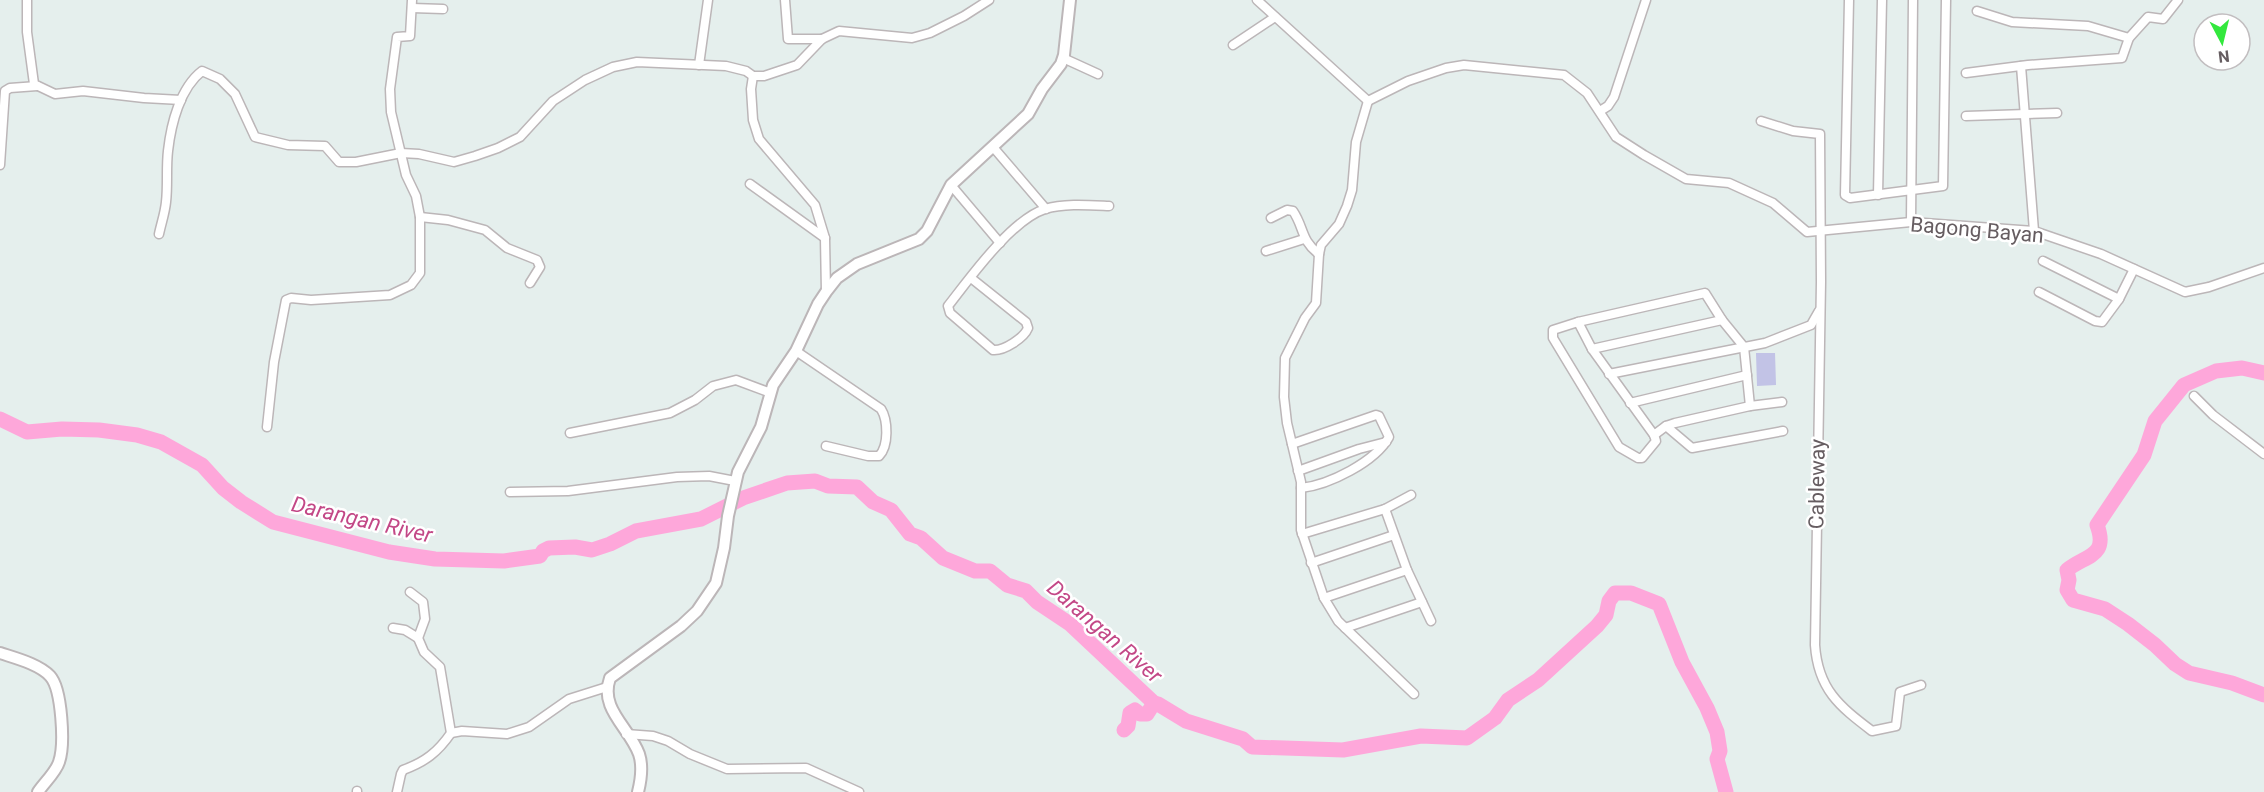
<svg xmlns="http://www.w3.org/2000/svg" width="2264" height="792" viewBox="0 0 2264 792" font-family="Roboto,sans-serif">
	<rect width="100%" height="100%" fill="#e5efed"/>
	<!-- green -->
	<path fill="#c2c3e6" d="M1756 353H1775L1776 385 1757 386Z"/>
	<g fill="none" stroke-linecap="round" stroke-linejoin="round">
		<!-- river -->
		<g stroke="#fea7da" stroke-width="15">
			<path d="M2264 373 2242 368 2216 371 2184 385 2155 421 2144 455 2097 525C2109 557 2085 555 2067 570L2069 580 2067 590 2073 600 2105 609 2128 624 2155 645 2175 664 2189 673 2232 683 2264 695"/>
			<path d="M0 419 27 432 62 429 99 430 137 435 161 442 202 465 223 488 241 502 273 522 389 552 435 559 504 561 540 556 543 551 549 548 575 547 592 550 610 544 636 531 701 519 743 498 787 483 815 481 828 486 857 487 873 502 891 510 910 534 921 538 943 558 975 571H990L1007 585 1026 591 1037 602 1070 624 1154 703"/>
			<path d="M1124 730 1128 726 1130 713 1135 710 1140 714H1147L1154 703 1158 704 1186 721 1243 739 1252 747 1343 750 1421 736 1467 738 1495 718 1508 700 1538 680 1597 626 1606 615 1609 601 1615 593H1631L1659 604 1682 662 1707 708 1717 732 1720 751 1717 759 1726 792"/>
		</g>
		<!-- minor casing -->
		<g stroke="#bcb6b8" stroke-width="11">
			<g id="minor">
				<path d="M27 0V32L34 84 55 94 83 91 144 98 181 100"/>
				<path d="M785 0 788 39H822"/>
				<path d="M1257 0 1368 101"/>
				<path d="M1849 0 1845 195 1850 198 1943 186 1946 0"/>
				<path d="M412 8 443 9"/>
				<path d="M1977 11 2012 22 2088 26 2129 38"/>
				<path d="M1233 45 1275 17"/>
				<path d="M1063 58 1098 74"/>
				<path d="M699 65 708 0"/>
				<path d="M2021 66 2034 231"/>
				<path d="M1966 73 2028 65 2122 58 2129 38 2148 17 2163 19 2178 0"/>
				<path d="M753 76 751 89 753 120 759 139 815 205 825 238 826 292"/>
				<path d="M1368 101 1408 81 1446 68 1464 65 1564 75 1587 93 1616 137 1644 155 1686 179 1729 183 1773 203 1807 232 1911 222 2034 231 2101 254 2185 292 2209 287 2264 268"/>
				<path d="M1368 101 1356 142 1352 190 1347 206 1339 224 1321 245 1319 254 1316 303 1305 318 1285 358 1284 397 1287 423 1301 482V530L1324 598 1338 621 1414 694"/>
				<path d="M1600 111 1608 106 1614 97 1646 0"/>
				<path d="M1966 116 2057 113"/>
				<path d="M1761 121 1793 131 1820 134 1821 282 1815 645C1818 689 1839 706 1872 731L1896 726 1900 692 1921 685"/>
				<path d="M993 147 1046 209"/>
				<path d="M0 165 5 91 10 88 37 86"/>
				<path d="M750 184 825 238"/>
				<path d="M951 185 1000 243"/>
				<path d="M1878 195 1882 0"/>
				<path d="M420 217 448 220 485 230 507 248 537 260 540 267 530 283"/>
				<path d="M1271 218 1287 210 1293 211C1304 227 1301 241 1319 254"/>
				<path d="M1911 222 1913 0"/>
				<path d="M159 234C161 224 165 213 166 202 168 185 166 168 168 151 171 124 180 88 202 71L220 79 235 94 255 137 288 145 325 146 339 162H356L401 153 419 154 454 162 475 156 498 148 520 137 553 101 585 80 613 67 637 62 726 66 746 71 753 76H764L797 65 822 39 839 31 912 38 930 33 964 16 989 0"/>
				<path d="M1266 251 1304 239"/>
				<path d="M2043 261 2119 299"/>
				<path d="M971 278 1026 322 1028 328C1024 338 1004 351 993 350L950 313 948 306C970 278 1011 220 1045 209 1064 203 1089 205 1109 206"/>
				<path d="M2039 292 2095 321 2102 322 2119 299 2134 269"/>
				<path d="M1578 322 1592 349 1654 435 1666 426 1675 423 1750 406 1782 402"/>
				<path d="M1592 349 1722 320"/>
				<path d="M796 351 881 409C888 420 889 446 879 456H868L826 446"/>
				<path d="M1609 374 1765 343 1811 325 1819 311"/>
				<path d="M2194 396 2213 415 2264 454"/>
				<path d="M1630 403 1747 375"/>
				<path d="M1666 426 1692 448 1783 431"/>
				<path d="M267 427 274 362 286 300 291 298 311 300 390 295 411 285 420 273V217L416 196 406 175 391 112 390 89 397 37 410 36 412 0"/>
				<path d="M570 433 670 413 695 400 713 386 736 380 771 393"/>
				<path d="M1654 435 1656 441 1642 458H1638L1619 447 1553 338V330L1578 322 1705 293 1722 320 1744 347 1750 406"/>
				<path d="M1292 444 1376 415 1379 416 1389 437C1375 462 1329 485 1301 488"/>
				<path d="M1298 471 1359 449 1386 442"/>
				<path d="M510 492 568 491 677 477 709 476 735 481"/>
				<path d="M1385 509 1407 570 1431 621"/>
				<path d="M1302 534 1385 509 1411 495"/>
				<path d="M1311 563 1394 535"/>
				<path d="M1324 598 1407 570"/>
				<path d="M393 628 405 630 418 638"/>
				<path d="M1345 628 1422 602"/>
				<path d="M451 733 462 731 507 734 529 727 569 699 607 687"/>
				<path d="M626 734 653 736 668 741 690 754 727 769 806 768 859 792"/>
				<path d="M357 792V791"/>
				<path d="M397 792 401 774 403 770C425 762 438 752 451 733L440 667 424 652 418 638 425 619 423 602 410 592"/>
			</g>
		</g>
		<!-- tertiary casing -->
		<g stroke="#bcb6b8" stroke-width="14">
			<g id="tertiary">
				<path d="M0 653C15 658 39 664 50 676 62 689 65 745 59 762 56 772 44 783 38 792"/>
				<path d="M638 792C641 780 643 766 639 754 629 727 599 709 610 678L681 626 697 611 716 583 724 548 728 516 738 472 761 427 773 385 796 351 818 304 826 292 837 278 857 264 919 239 927 231 951 185 1028 114 1042 89 1061 64 1064 55 1070 0"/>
			</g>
		</g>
		<!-- minor -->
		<use href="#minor" stroke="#fff" stroke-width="8"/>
		<!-- tertiary -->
		<use href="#tertiary" stroke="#fff" stroke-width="10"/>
	</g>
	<g text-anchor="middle" stroke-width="5" stroke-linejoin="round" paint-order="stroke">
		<!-- street labels -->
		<g font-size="21" fill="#665d61" stroke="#fff">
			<text transform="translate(1977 230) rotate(5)" y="7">Bagong Bayan</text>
			<text transform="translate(1817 484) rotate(-89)" y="7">Cableway</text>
		</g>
		<!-- water labels -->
		<g font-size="22" font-style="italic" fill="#c34887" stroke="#fff">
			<text transform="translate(362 519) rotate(13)" y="8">Darangan River</text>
			<text transform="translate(1105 631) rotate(41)" y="8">Darangan River</text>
		</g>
	</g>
	<!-- north arrow -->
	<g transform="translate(2222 42) rotate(173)"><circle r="28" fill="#ffffff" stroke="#c2bec0" stroke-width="1.5"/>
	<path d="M0-4.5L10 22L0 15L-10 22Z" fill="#33e83d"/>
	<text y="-9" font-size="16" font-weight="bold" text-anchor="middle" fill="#665d61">N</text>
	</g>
</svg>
